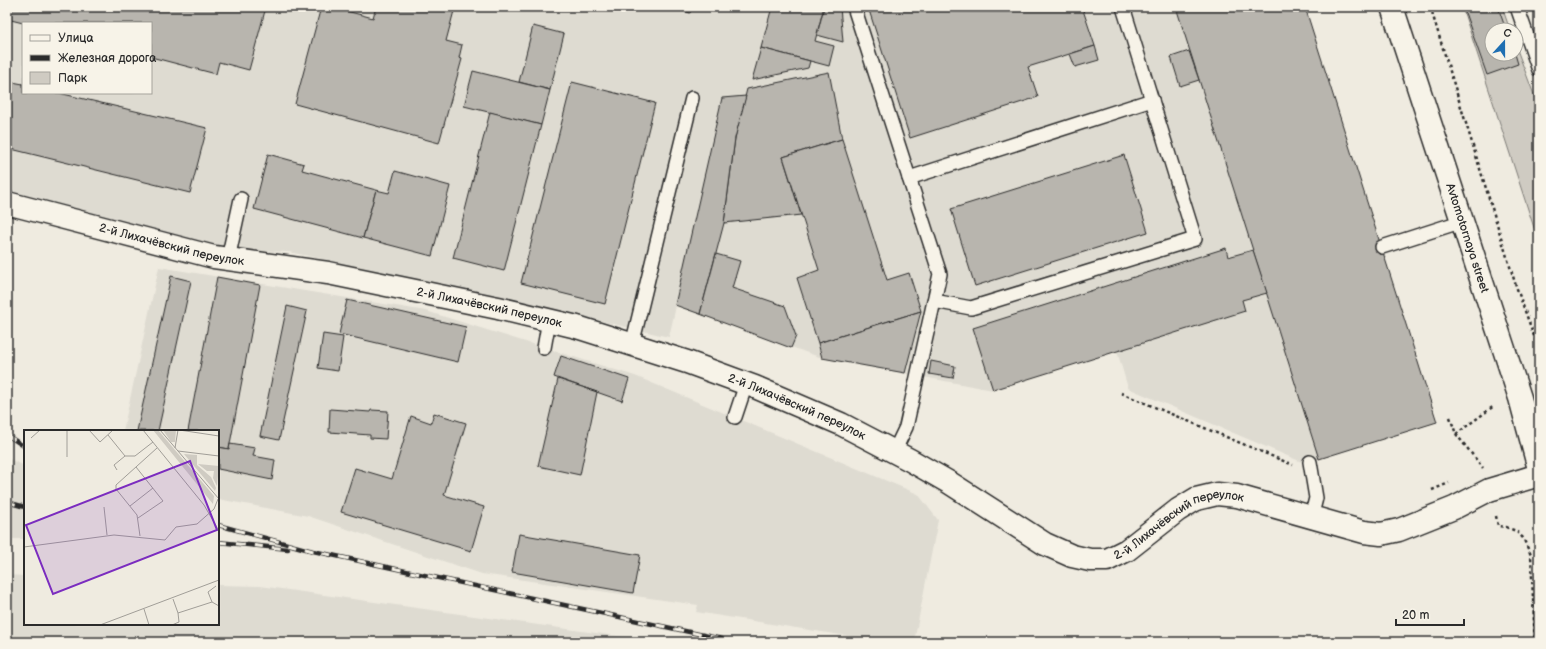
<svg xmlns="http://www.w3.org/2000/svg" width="1546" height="649" viewBox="0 0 1546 649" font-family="'Balsamiq Sans',sans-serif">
	<rect width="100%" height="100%" fill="#efebe0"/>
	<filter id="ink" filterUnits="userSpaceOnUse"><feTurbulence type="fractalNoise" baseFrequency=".025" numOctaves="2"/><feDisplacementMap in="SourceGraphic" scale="8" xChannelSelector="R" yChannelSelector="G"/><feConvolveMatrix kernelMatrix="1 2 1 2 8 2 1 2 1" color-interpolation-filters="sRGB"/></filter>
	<g filter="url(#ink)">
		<!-- built -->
		<g fill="#dedbd1" fill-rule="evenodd">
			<path d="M7 7H1305L1437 422 1304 463 1128 388 1117 351 993 390 822 358 676 306 669 337 492 296 289 252 228 250 7 190ZM23 23H151V93H23Z"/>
			<path d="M159 267 426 311 635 376 918 494 938 520 914 642H885L696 612 698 605 482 574 308 516 218 499V431H123Z"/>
			<path d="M7 458 25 466V539H7Z"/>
			<path d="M7 575 25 576V624H218V585L260 586 660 642H7Z"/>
		</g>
		<!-- green -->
		<path fill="#cfcbc2" stroke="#7d7b76" d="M1462 7H1502L1510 30H1492V54H1516V47L1539 108V243Z"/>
		<!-- building -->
		<g fill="#b8b5ae" stroke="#2b2b2b">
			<path d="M7 7H266L249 70 219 62 216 74 151 57V23H23L7 19Z"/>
			<path d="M321 7H331L373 18 376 7H455L446 41 462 45 459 58 462 59 439 143 295 104Z"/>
			<path d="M670 7H691L690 13Z"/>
			<path d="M772 7H824L815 41 834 46 829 66 761 48Z"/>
			<path d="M824 7H840L843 42 817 35Z"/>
			<path d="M868 7H1082L1095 46 1028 67 1038 97 910 138Z"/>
			<path d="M1176 7H1305L1437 422 1319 459Z"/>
			<path d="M1463 7H1498L1506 30H1492V54H1515L1518 64 1487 75Z"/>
			<path d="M533 26 564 34 550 90 519 82Z"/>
			<path d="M1095 46 1099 60 1075 67 1070 54Z"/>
			<path d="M761 48 810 61 808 68 752 80Z"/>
			<path d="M1189 51 1199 80 1180 86 1171 57Z"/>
			<path d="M473 71 550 90 541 125 464 106Z"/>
			<path d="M829 72 842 139 783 157 801 215 724 223 735 138 747 89Z"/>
			<path d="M7 81 23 84V93H59L207 128 190 193 7 148Z"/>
			<path d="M572 82 655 103 605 304 521 283Z"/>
			<path d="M746 96 735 138 724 223 700 314 675 305 722 98Z"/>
			<path d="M490 112 541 125 504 271 453 258Z"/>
			<path d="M842 139 887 280 909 273 921 311 818 343 797 278 819 270 783 157Z"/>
			<path d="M268 154 304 164 302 170 376 190 363 238 254 209Z"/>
			<path d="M1124 155 1148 232 975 286 951 209Z"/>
			<path d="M395 171 450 186 432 256 363 238 376 190 389 193Z"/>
			<path d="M1226 248 1228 257 1253 250 1267 293 1242 300 1245 311 993 390 973 328Z"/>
			<path d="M716 254 740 261 732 288 785 306 796 336 791 348 700 314Z"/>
			<path d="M171 276 191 281 158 431H137Z"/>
			<path d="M217 277 260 285 229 449 218 447V431H188Z"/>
			<path d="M347 300 466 327 458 362 339 334Z"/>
			<path d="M287 306 307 311 279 440 260 436Z"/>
			<path d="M921 311 905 373 822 358 818 343Z"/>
			<path d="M323 334 343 337 338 371 318 368Z"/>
			<path d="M561 356 629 379 622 401 554 377Z"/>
			<path d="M931 361 955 366 953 378 929 374Z"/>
			<path d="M558 379 597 392 580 475 538 466Z"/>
			<path d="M330 409 370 412 371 410 388 411 386 439 370 438V435L329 432Z"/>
			<path d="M434 413 466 423 444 495 484 507 471 551 341 512 355 468 392 479 411 416 431 423Z"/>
			<path d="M230 444 255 448 253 456 275 460 272 480 218 469V447L229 449Z"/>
			<path d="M519 534 640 555 633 593 512 572Z"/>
		</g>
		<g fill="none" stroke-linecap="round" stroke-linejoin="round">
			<!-- service casing -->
			<g stroke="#2b2b2b" stroke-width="16">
				<g id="service">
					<path d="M854 7 940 274 906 427 894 452"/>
					<path d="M1517 7 1539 70"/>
					<path d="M909 178 1152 100"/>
					<path d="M1382 247 1463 221"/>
					<path d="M228 259 241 199"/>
					<path d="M934 301 971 308 1195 239 1123 7"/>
					<path d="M632 345 692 98"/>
					<path d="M544 348 549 320"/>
					<path d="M735 417 746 384"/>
					<path d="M1310 462 1316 498 1311 518"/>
				</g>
			</g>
			<!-- minor casing -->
			<g stroke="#2b2b2b" stroke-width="25">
				<g id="minor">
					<path id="s1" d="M7 203 214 257 328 273 498 308 577 327 687 362 755 387 841 424 910 460 950 483 1045 544 1072 556 1090 560H1107L1127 550 1178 510 1196 499 1217 494 1237 496 1364 532 1381 534 1399 530 1454 508 1489 490 1539 475"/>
				</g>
			</g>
			<!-- tertiary casing -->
			<g stroke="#2b2b2b" stroke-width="25">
				<g id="tertiary">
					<path id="s2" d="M1392 7 1520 398 1539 469"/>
				</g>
			</g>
			<!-- path -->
			<g stroke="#2b2b2b" stroke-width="2.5" stroke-dasharray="3 3" stroke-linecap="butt">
				<path d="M1431 7 1433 16 1516 286 1539 350"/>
				<path d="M1121 393 1293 465"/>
				<path d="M1450 417 1456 434 1483 468"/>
				<path d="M1456 434 1494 406"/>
				<path d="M1432 490 1449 483"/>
				<path d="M1496 516 1498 526 1506 527 1516 531 1523 538 1531 555 1535 642"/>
			</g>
			<!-- service -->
			<use href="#service" stroke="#f7f3e8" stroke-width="13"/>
			<!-- minor -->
			<use href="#minor" stroke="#f7f3e8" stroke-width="22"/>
			<!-- tertiary -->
			<use href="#tertiary" stroke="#f7f3e8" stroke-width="22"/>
			<!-- rail casing -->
			<g stroke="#2b2b2b" stroke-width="4.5">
				<g id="rail">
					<path d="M7 435 25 447"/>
					<path d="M7 502 25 507"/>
					<path d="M218 525 313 551 722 639"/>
					<path d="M218 542 288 549"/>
				</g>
			</g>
			<!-- rail -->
			<use href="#rail" stroke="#f7f3e8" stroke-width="3" stroke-dasharray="9" stroke-linecap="butt"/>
		</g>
	</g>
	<g text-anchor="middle" stroke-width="3.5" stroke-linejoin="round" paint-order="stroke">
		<!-- street labels -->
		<g font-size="12" fill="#2b2b2b" stroke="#f7f3e8">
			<text dy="4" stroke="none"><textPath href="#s2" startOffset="243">Avtomotornaya street</textPath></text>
			<text dy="4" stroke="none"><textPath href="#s1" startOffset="170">2-й Лихачёвский переулок</textPath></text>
			<text dy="4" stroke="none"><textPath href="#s1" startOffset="494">2-й Лихачёвский переулок</textPath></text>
			<text dy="4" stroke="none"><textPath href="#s1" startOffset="818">2-й Лихачёвский переулок</textPath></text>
			<text dy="4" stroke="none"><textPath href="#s1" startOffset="1250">2-й Лихачёвский переулок</textPath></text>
		</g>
	</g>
	<!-- overview -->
	<g transform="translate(24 430)">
		<rect width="195" height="195" fill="#efebe0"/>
		<path d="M129 0H134L190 66 189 74ZM139 0H152L151 12H147ZM160 24 173 25V35L187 47 192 58 191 61ZM174 34 195 36 193 56 189 48 190 41H183Z" fill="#cfcbc2"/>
		<path fill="none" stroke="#a19e98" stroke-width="1" d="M43 0V27M65 0 76 12 89 0M119 0 180 75 195 101M136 0 195 69M155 0 195 6M84 5 101 26H111L129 12M7 8 16 0M151 18 154 0M154 21 195 26M112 37 139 71 114 88M93 40 90 35 101 26M106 76 129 58M80 77 83 105M116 106 113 85 92 59V55L133 18M0 117 90 105 141 110 152 97 173 94 190 79 194 69M149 169 154 183 188 172 195 176M188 172 184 162 192 156M120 179 125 195M76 195 195 150M148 195 155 192 154 183"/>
		<path fill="#7b2cbf" fill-opacity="0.15" stroke="#7b2cbf" stroke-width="2" d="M166 31 193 100 29 164 2 95Z"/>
		<rect width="195" height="195" fill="none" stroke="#2b2b2b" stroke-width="2"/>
	</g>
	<!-- margin -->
	<rect width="1546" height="649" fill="none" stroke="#f7f3e8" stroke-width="24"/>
	<rect x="12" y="12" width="1522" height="625" fill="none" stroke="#2b2b2b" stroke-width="1.5" filter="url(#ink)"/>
	<!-- legend -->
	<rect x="22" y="22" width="130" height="72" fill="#f7f3e8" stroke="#a5a39c"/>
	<rect x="30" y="35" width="20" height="6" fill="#f7f3e8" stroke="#a5a39c"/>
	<text x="58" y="42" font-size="12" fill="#2b2b2b">Улица</text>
	<rect x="30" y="55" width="20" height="6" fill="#2b2b2b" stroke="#a5a39c"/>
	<text x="58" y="62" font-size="12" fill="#2b2b2b">Железная дорога</text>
	<rect x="30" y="72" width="20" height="12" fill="#cfcbc2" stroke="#a5a39c"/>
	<text x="58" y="82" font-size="12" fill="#2b2b2b">Парк</text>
	<!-- north arrow -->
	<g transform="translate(1504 42) rotate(21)"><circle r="19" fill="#f7f3e8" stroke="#a5a39c"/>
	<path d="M0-3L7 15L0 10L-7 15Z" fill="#1f6fb2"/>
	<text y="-6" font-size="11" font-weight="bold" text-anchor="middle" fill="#2b2b2b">С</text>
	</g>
	<!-- scale -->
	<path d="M1396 619v6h68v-6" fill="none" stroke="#2b2b2b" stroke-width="2"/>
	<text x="1402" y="619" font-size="12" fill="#2b2b2b" stroke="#f7f3e8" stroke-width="3" paint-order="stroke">20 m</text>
</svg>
